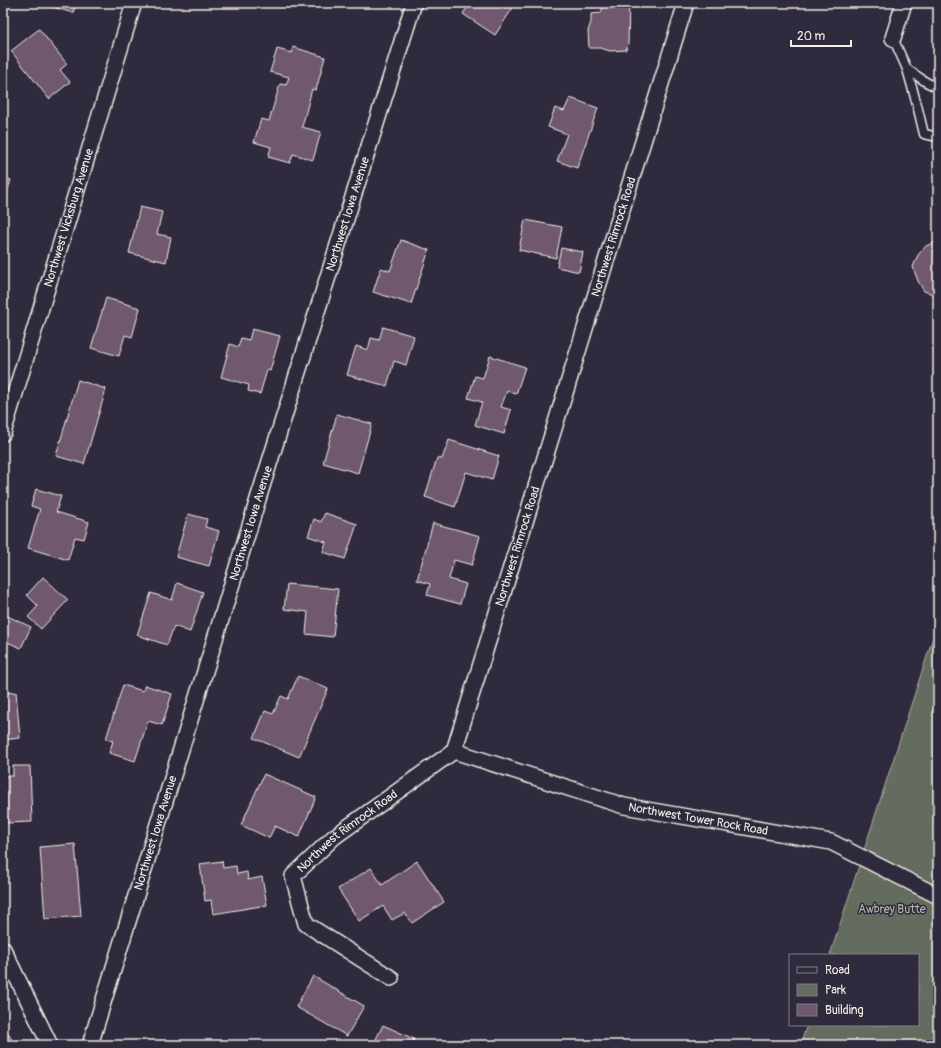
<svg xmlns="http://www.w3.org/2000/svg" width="941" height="1048" viewBox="0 0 941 1048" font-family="Pangolin,sans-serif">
	<rect width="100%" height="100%" fill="#2f2a3d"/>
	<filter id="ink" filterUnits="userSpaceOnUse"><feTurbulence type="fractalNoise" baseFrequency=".025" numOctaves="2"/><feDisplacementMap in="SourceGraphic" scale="8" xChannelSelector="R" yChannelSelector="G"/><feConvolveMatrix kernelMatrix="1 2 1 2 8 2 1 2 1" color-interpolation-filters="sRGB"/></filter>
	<g filter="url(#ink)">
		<!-- green -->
		<path fill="#646c5f" stroke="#acaea4" d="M938 622V1045H800L807 1025H918V955H830Z"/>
		<!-- building -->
		<g fill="#70596e" stroke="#f4f1e8">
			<path d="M47 3H76L73 13 46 5Z"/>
			<path d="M470 3H516L495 35 463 14Z"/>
			<path d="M600 3H629L628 44 626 50 610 51 600 48H589L588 31 591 22V14L601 13 604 4Z"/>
			<path d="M630 3H645L643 7Z"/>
			<path d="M39 29 67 64 60 70 70 82 49 99 11 51Z"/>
			<path d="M293 47 325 57 316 90 312 89 302 127 321 132 313 160 293 154 290 163 268 157 271 147 254 142 261 119 269 121 280 84 286 85 289 77 270 72 277 49 292 53Z"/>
			<path d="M570 98 598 108 577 168 557 161 567 134 548 127 555 108 564 111Z"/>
			<path d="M3 177 11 180 3 204Z"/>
			<path d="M140 207 162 212 157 234 171 237 166 262 129 253Z"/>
			<path d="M525 220 562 227 556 258 519 250Z"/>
			<path d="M401 240 429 250 411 304 373 292 381 268 390 271Z"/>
			<path d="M938 241V295H936L924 291 918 281 913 267 918 255 926 246Z"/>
			<path d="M561 248 583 252 579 272 557 267Z"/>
			<path d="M106 298 140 308 132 337 125 335 119 356 91 348Z"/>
			<path d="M383 327 414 336 406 365 394 361 387 386 347 375 356 346 368 350 371 338 379 340Z"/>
			<path d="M252 329 280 336 270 371 267 370 260 394 248 391 249 385 221 377 230 344 238 347 241 338 249 340Z"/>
			<path d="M490 356 525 367 516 394 507 391 501 407 511 410 504 434 475 425 482 402 468 398 475 376 483 378Z"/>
			<path d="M78 380 106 389 84 464 56 456Z"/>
			<path d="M337 414 372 424 358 473 323 463Z"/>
			<path d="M449 440 499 456 492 480 466 472 455 507 425 497 437 458 442 459Z"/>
			<path d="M36 489 61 496 56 512 89 522 84 539 75 537 68 560 28 548 40 509 31 506Z"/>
			<path d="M325 513 357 524 345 559 323 552 326 542 308 536 314 519 321 522Z"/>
			<path d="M188 514 207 519 205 527 219 531 209 566 176 557Z"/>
			<path d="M433 523 480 536 472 565 454 560 449 579 466 584 460 604 427 595 430 584 417 580Z"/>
			<path d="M43 577 68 600 41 629 28 617 38 606 27 595Z"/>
			<path d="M177 583 203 592 190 632 174 626 167 645 137 635 151 593 172 600Z"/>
			<path d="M287 584 338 589 333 637 306 634 308 612 284 609Z"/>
			<path d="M3 614 31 627 21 648 3 640Z"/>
			<path d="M298 676 328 689 299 757 254 738 265 711 273 714 281 696 288 699Z"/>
			<path d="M123 685 143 691 145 685 172 694 162 725 148 721 135 761 109 753 113 741 106 739Z"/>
			<path d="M16 692 20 738 3 740V693Z"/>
			<path d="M3 766 4 776H13V766H30L32 822 5 823Z"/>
			<path d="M264 774 316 797 299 837 275 826 269 838 241 825Z"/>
			<path d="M75 844 81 916 45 919 40 847Z"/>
			<path d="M222 861 223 868 236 866 237 874 247 872 248 880 262 877 267 905 213 914 211 900 205 901 200 864Z"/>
			<path d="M417 861 444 902 412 923 405 913 392 920 383 906 359 921 338 889 371 868 382 885Z"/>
			<path d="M313 976 364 1006 347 1036 296 1007Z"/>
			<path d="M3 1025 15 1045H3Z"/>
			<path d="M383 1025 414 1039 412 1045H373Z"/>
		</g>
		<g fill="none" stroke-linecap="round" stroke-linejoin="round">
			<!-- lane casing -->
			<g stroke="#f4f1e8" stroke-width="11">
				<g id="lane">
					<path d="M893 38 907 69 917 105 924 134 938 137"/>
					<path d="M907 69 926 82 938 88"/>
				</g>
			</g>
			<!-- street casing -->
			<g stroke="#f4f1e8" stroke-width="18">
				<g id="street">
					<path d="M893 38 904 3"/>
					<path id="s1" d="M3 433 134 3"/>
					<path id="s2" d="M454 751 624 806 831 842 938 896"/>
					<path d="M3 949 50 1045"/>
					<path id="s3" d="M391 978 306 924 293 876 334 837 454 751 686 3"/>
					<path id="s4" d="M90 1045 259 496 414 3"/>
				</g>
			</g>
			<!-- lane -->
			<use href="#lane" stroke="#2f2a3d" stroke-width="8"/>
			<!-- street -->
			<use href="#street" stroke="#2f2a3d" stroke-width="15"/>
		</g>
	</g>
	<g text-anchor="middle" stroke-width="3" stroke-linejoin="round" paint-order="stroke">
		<!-- street labels -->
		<g font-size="12" fill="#f4f1e8" stroke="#2f2a3d">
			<text dy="4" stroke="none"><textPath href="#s4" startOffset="870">Northwest Iowa Avenue</textPath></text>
			<text dy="4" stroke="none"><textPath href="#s1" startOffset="225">Northwest Vicksburg Avenue</textPath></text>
			<text dy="4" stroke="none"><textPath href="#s3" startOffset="893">Northwest Rimrock Road</textPath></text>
			<text dy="4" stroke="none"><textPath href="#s4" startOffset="546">Northwest Iowa Avenue</textPath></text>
			<text dy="4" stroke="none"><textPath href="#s3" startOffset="569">Northwest Rimrock Road</textPath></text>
			<text dy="4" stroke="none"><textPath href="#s2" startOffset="254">Northwest Tower Rock Road</textPath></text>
			<text dy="4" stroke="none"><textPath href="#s3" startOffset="221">Northwest Rimrock Road</textPath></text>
			<text dy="4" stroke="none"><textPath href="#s4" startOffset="222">Northwest Iowa Avenue</textPath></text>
		</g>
		<!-- park labels -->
		<g font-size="12" fill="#b3b5aa" stroke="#2f2a3d">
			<text x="892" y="913">Awbrey Butte</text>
		</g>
	</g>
	<!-- margin -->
	<rect width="941" height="1048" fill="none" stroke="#2f2a3d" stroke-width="16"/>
	<rect x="8" y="8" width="925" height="1032" fill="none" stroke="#f4f1e8" stroke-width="1.5" filter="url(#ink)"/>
	<!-- legend -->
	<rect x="789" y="954" width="130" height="72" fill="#2f2a3d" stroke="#7e7a81"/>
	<rect x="797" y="967" width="20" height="6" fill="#2f2a3d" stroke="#7e7a81"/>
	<text x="825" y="974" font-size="12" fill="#f4f1e8">Road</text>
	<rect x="797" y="984" width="20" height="12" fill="#646c5f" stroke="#7e7a81"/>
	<text x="825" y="994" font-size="12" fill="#f4f1e8">Park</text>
	<rect x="797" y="1004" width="20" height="12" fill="#70596e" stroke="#7e7a81"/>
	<text x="825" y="1014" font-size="12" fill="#f4f1e8">Building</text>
	<!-- scale -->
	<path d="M791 40v6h60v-6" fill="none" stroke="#f4f1e8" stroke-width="2"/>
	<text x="797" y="40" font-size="12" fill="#f4f1e8" stroke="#2f2a3d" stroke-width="3" paint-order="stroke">20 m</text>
</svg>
